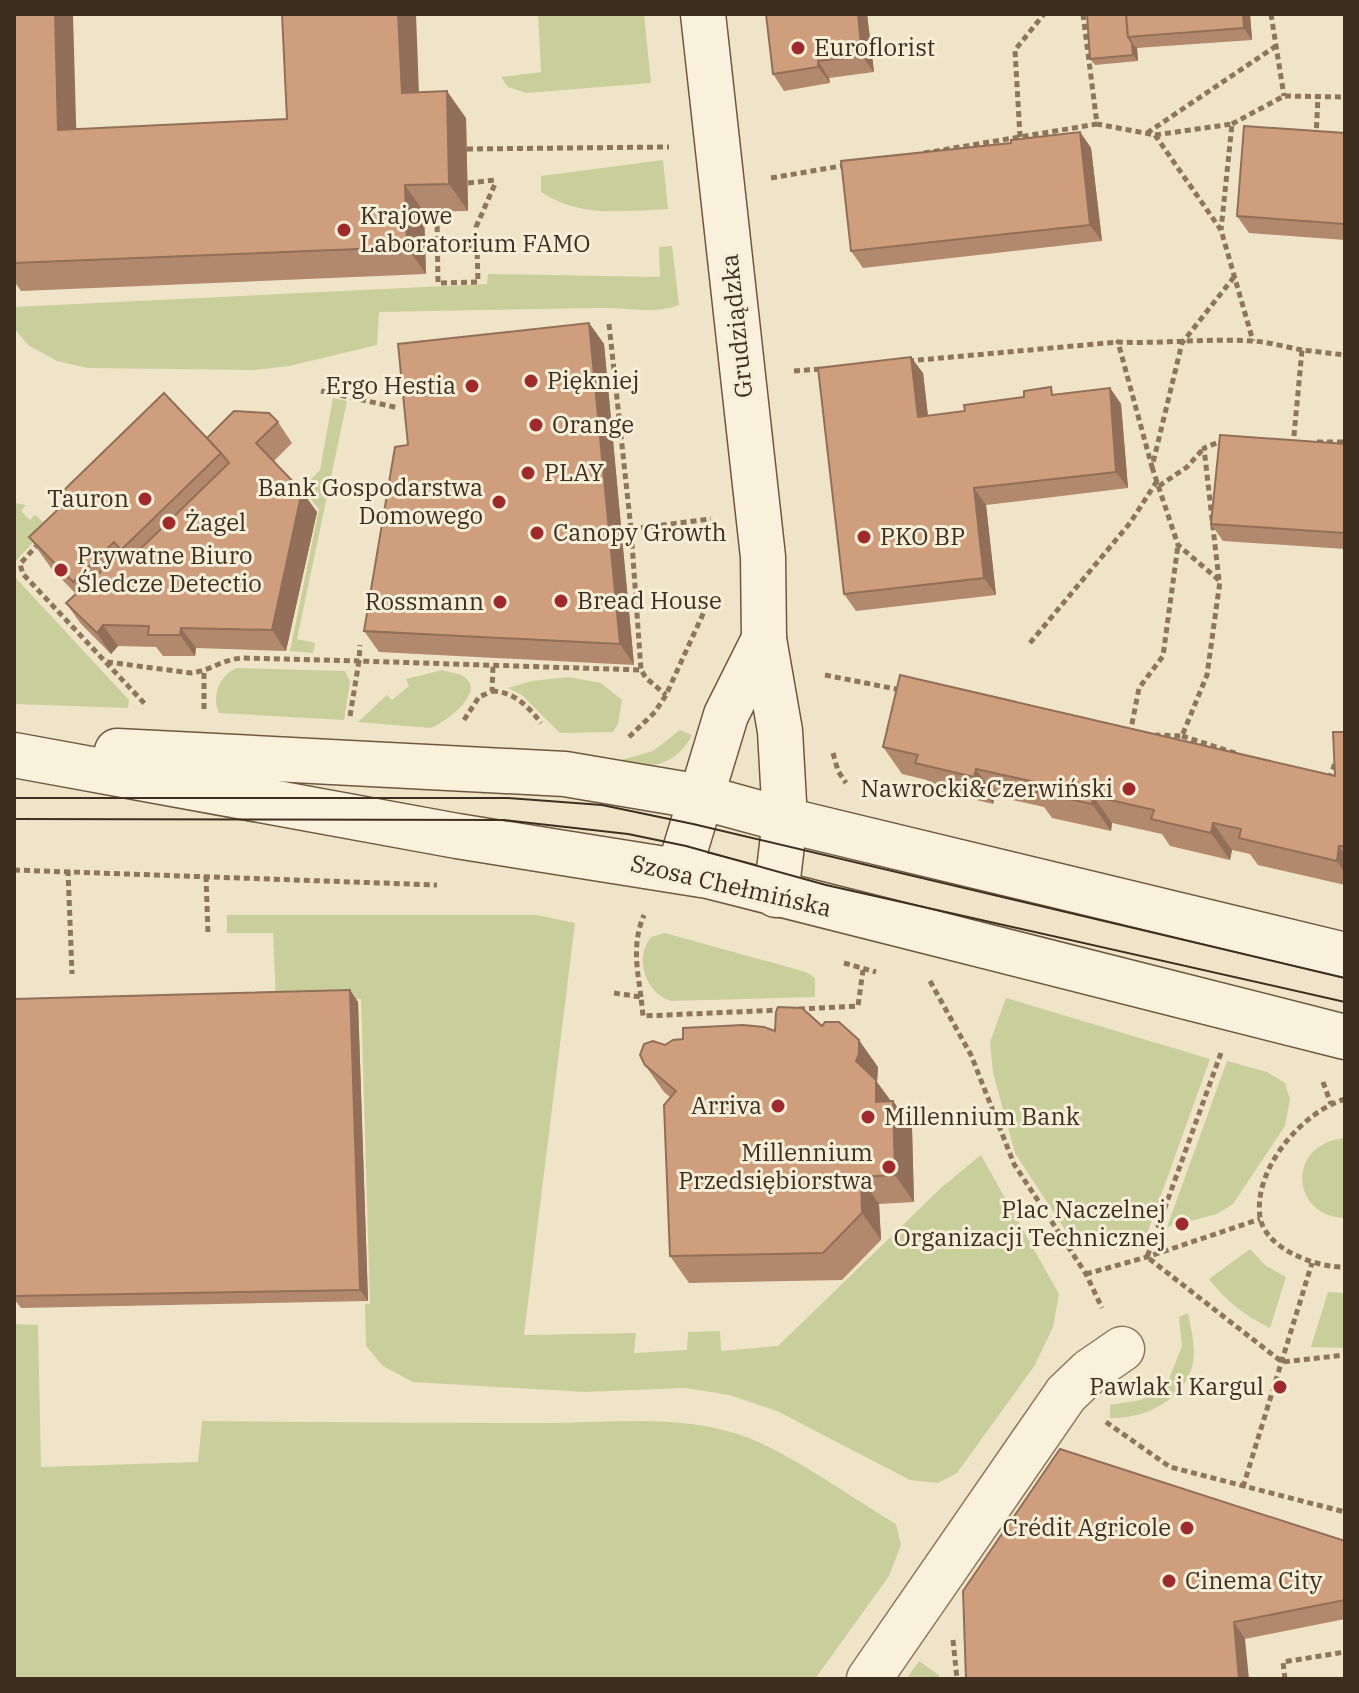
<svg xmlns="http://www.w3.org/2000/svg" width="1359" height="1693" viewBox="0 0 1359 1693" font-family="'IBM Plex Serif',serif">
	<rect width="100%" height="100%" fill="#f0e4c8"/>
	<!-- green -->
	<g fill="#c9cf9b">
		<path d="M538 14H644L651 83 526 93 508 87 501 77 541 72Z"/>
		<path d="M663 160 668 209C624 211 580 218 541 192V176Z"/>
		<path d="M672 246 679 305C652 315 628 307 600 308 526 309 453 311 379 312L377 345 289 366 255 370 88 368 57 361 28 345 14 328V307L487 284 488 274 660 277 659 247Z"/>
		<path d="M333 398 347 401 297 639 315 643 313 653 290 651 319 509 302 489 320 470Z"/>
		<path d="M14 503 26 505 21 511 30 520 35 515 48 526 14 563Z"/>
		<path d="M14 576 129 700 128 708 14 704Z"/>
		<path d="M237 668 345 671 350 682 344 720 219 713C211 697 219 675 237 668Z"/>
		<path d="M442 670C448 672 456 673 461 675 490 690 446 722 431 728L358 722 387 695 392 700 409 686 406 679Z"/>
		<path d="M568 677 601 683 622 700 618 724 613 732 560 733 522 695 508 688 532 681Z"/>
		<path d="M680 730 692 735C674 771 641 768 607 764L653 751Z"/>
		<path d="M227 915H537L575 923 524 1335 636 1333 634 1353 687 1350 688 1332 720 1331 721 1351 778 1346 942 1187 981 1155 1059 1294 1053 1327 1035 1365 957 1473 938 1483 910 1480 777 1411 729 1395 685 1388 585 1392 413 1382 383 1366 366 1346 365 1304H370L361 999 276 1000 273 933H227Z"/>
		<path d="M665 933 806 972 815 978V997L671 1001C645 993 634 958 651 937Z"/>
		<path d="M1006 998 1210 1059 1146 1237 1077 1248 1015 1153 993 1073 990 1042Z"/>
		<path d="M1227 1061 1267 1072 1285 1083 1290 1099 1285 1126 1233 1204 1217 1214 1167 1227Z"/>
		<path d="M1345 1138V1218C1291 1217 1285 1144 1345 1138Z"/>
		<path d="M1250 1249 1266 1266 1286 1277 1270 1328C1245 1316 1226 1301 1209 1279Z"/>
		<path d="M1328 1292 1345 1293V1348L1311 1347Z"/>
		<path d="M1188 1313C1191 1329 1196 1346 1193 1363 1185 1400 1145 1419 1110 1418V1405L1141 1400 1169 1379 1182 1346 1179 1317Z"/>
		<path d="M14 1324 38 1325 41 1467 198 1462 202 1421C316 1422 430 1423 543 1423 611 1423 684 1413 749 1438 796 1457 851 1497 896 1524L901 1545 889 1576 815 1679H14Z"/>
		<path d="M919 1661 939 1675V1679H906Z"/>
	</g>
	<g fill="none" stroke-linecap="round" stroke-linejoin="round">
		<!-- street casing -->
		<g stroke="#8d765c" stroke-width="47">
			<path id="street" d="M869 1679 1066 1394 1090 1371 1122 1349"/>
		</g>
		<!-- secondary casing -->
		<g stroke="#6f573f" stroke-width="47">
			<g id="secondary">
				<path d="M703 14 763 557 764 639 780 731 785 820 776 895"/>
				<path d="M117 751 565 774 701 797 785 820 1345 955"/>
				<path d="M14 755 457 836 708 876 1345 1037"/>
				<path d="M679 870 726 715 764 639"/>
			</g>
		</g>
		<!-- path -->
		<g stroke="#8d765c" stroke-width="5" stroke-dasharray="6 4" stroke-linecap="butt">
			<path d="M1083 14 1097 124 1155 135 1232 124 1221 230"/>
			<path d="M1271 14 1284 96"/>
			<path d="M1232 124 1284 96 1345 97"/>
			<path d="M1147 133 1276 46"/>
			<path d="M1155 135 1221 230 1253 341"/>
			<path d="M1020 137 1015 50 1044 14"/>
			<path d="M1316 138 1318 97"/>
			<path d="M467 149 669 147"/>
			<path d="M924 153 1097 124"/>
			<path d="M771 178 847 165"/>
			<path d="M468 183 495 180"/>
			<path d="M437 216 438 283 478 282 477 246"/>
			<path d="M436 247 477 246 476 227 495 184"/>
			<path d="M1234 277 1182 343 1152 467 1118 342C1162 344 1208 338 1252 341 1269 342 1286 347 1302 350"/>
			<path d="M609 324 631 529 641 670"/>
			<path d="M908 361 1118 342"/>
			<path d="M794 371 822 369"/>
			<path d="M321 391 399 408"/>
			<path d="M1317 442H1345"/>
			<path d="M1293 446 1302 350 1345 355"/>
			<path d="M1152 467 1178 545 1220 581 1207 675 1182 736 1155 735"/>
			<path d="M1159 486 1187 467 1204 448"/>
			<path d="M631 529 711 519"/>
			<path d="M39 543 20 564 23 574 145 704"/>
			<path d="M1219 580 1204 448 1224 440"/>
			<path d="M1030 643 1130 523 1157 481"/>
			<path d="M107 662 191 673C210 671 223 659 242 658L359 661 360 645"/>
			<path d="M825 675 901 690"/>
			<path d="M492 691C514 692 528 706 541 723"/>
			<path d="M204 709V672"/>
			<path d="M350 716 359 661 641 670 646 678 666 695"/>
			<path d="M464 720 479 697 492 691 493 666"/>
			<path d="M1130 734 1139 688 1163 656 1178 545"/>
			<path d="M1182 736 1238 754"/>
			<path d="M629 737 655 712 666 695 713 592"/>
			<path d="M833 753 838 771 846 783"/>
			<path d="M1329 779 1337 758"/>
			<path d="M14 870 437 885"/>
			<path d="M68 870 72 974"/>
			<path d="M206 876 208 934"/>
			<path d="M844 963 876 972"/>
			<path d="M930 981 971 1055 1014 1164 1086 1274 1102 1308"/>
			<path d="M614 993 641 997 643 1016 781 1010"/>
			<path d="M641 997C637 968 632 943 644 915"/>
			<path d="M799 1009 858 1006 863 970"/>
			<path d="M1221 1053 1147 1257 1282 1362 1345 1355"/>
			<path d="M1323 1082 1331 1104"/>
			<path d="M1345 1099C1302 1112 1253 1169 1260 1217 1265 1249 1317 1268 1345 1267"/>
			<path d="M1086 1274 1147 1257 1260 1219"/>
			<path d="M1106 1422 1170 1467 1345 1512"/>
			<path d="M1243 1487 1312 1263"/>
			<path d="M953 1640 957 1679"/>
			<path d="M1285 1679 1283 1662 1345 1652"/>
		</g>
		<!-- street -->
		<use href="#street" stroke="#faf1dc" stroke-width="44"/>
		<!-- secondary -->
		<use href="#secondary" stroke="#faf1dc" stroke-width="44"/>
		<!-- tram -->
		<g stroke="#3d2e20" stroke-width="2">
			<path d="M14 798H507L602 805 693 824 1345 978"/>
			<path d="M14 819 504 820 628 834 686 846 826 885 1345 1002"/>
		</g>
	</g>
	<!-- wall -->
	<g fill="#b2896c">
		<path d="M14 14 76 129 287 119 419 92 466 118 468 211 424 212 426 274 21 291 14 281Z"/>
		<path d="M867 14 874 72 829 78 830 83 784 91 773 74Z"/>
		<path d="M1087 14H1250L1252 40 1137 48 1138 61 1095 65 1090 59Z"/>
		<path d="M1080 132 1091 148 1102 241 863 268 851 251 1011 143Z"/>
		<path d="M1345 133V240L1249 233 1237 216Z"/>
		<path d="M589 323 604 344 634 665 379 652 364 631 408 445Z"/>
		<path d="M923 373 928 416 965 411 1056 394 1110 388 1121 404 1128 488 986 505 996 595 856 611 844 594Z"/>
		<path d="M278 422 292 443 274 461 317 512 286 651 196 648 195 656H163L156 647 118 646 111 654 81 624 66 603 76 594 51 568 29 537 68 500 62 492 207 438Z"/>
		<path d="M1345 444V549L1223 541 1211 524Z"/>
		<path d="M1345 732V885L1258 865 1250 854 1232 850 1230 860 1170 846 1162 834 1112 823 1111 831 1052 818 1044 807 995 796 993 804 934 790 927 780 902 774 883 747 1335 776Z"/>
		<path d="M350 990 358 1002 368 1301 21 1308 14 1299V999Z"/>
		<path d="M775 1031 878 1067 877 1082 890 1101H893L912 1128 914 1202 879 1204 881 1240 842 1280 689 1283 670 1256V1097L664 1092 645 1065 665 1045Z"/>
		<path d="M1345 1541V1619L1245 1639 966 1679Z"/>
	</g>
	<!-- shaded-wall -->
	<g fill="#916f58">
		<path d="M55 14H73L77 157 58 130Z"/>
		<path d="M398 14H416L420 120 402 93Z"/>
		<path d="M858 14H867L874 72 862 56Z"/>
		<path d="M1243 14H1250L1252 40 1244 28Z"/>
		<path d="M1132 43 1137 48 1138 61 1133 55Z"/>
		<path d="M818 61 829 78 830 83 818 67Z"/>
		<path d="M447 91 466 118 468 211 449 184Z"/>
		<path d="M1080 132 1091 148 1102 241 1090 225Z"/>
		<path d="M405 185 424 212 426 274 407 247Z"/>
		<path d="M589 323 604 344 634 665 620 644Z"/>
		<path d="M911 357 923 373 930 434 918 417Z"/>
		<path d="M1110 388 1121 404 1128 488 1116 472Z"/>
		<path d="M974 488 986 505 996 595 984 578Z"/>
		<path d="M302 491 317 512 286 651 272 630Z"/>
		<path d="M103 625 118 646 111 654 97 633Z"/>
		<path d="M181 628 196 648 195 656 180 635Z"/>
		<path d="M976 769 995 796 993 804 974 777Z"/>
		<path d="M1093 796 1112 823 1111 831 1092 804Z"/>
		<path d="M1213 823 1232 850 1230 860 1211 833Z"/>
		<path d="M1339 846 1345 855V873L1337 861Z"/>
		<path d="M350 990 358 1002 368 1301 360 1290Z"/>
		<path d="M859 1040 878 1067 877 1082 894 1105 893 1101 912 1128 914 1202 895 1175 876 1102 856 1061Z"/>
		<path d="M861 1177 879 1204 881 1240 862 1213Z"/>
		<path d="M1234 1622 1245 1639 1249 1679H1239Z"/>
	</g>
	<!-- building -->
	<g fill="#cf9f7d" stroke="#916f58" stroke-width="2">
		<path d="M14 14H55L58 130 287 119 282 14H398L402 93 447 91 449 184 405 185 407 247 14 263Z"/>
		<path d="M766 14H858L862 56 818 61V67L773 74Z"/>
		<path d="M1087 14H1126L1128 37 1132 43 1133 55 1090 59Z"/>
		<path d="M1126 14H1243L1244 28 1128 37Z"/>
		<path d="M1244 126 1345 133V224L1237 216Z"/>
		<path d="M1080 132 1090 225 851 251 841 161 1011 143V140Z"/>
		<path d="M589 323 620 644 364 631 395 447 408 445 398 344Z"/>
		<path d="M911 357 918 417 965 411 964 405 1024 397V391L1051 387 1052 395 1110 388 1116 472 974 488 984 578 844 594 818 368Z"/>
		<path d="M164 393 221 453 121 550 114 542 73 582 29 537 69 499 62 492Z"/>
		<path d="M234 411 269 413 278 422 256 443 302 491 272 630 181 628 180 635H148L149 626 103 625 97 633 66 603 121 553 129 560 229 463 221 453 207 438Z"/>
		<path d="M1220 435 1345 444V533L1211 524Z"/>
		<path d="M900 675 1335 776 1333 732H1345V846H1339L1337 861 1239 838 1241 829 1213 823 1211 833 1151 819 1154 810 1093 796 1092 804 1033 791 1035 782 976 769 974 777 915 763 918 755 883 747Z"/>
		<path d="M350 990 360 1290 14 1296V999Z"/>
		<path d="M778 1007 802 1008 822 1026 825 1022H839L859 1040V1054L856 1061 876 1080V1102L893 1101 895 1175 861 1177 862 1213 823 1253 670 1256 664 1105 676 1091 645 1065 640 1055 644 1044 653 1041 665 1045 673 1040 683 1039V1028L743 1025 764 1027 775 1031 776 1012Z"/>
		<path d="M1060 1449 1345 1541V1600L1234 1622 1239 1679H966L963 1591Z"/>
	</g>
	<!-- markers -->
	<g fill="#9e2a2b" stroke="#f7eed8" stroke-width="3">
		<circle cx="798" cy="48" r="8"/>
		<circle cx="344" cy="230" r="8"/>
		<circle cx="531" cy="381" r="8"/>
		<circle cx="472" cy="386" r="8"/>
		<circle cx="536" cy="425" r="8"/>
		<circle cx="528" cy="473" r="8"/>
		<circle cx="145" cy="499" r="8"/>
		<circle cx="499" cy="502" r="8"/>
		<circle cx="169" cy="523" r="8"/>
		<circle cx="537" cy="533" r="8"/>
		<circle cx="864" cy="537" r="8"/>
		<circle cx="61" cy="570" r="8"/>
		<circle cx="561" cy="601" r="8"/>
		<circle cx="500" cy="602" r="8"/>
		<circle cx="1129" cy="789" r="8"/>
		<circle cx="778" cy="1106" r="8"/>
		<circle cx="868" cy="1117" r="8"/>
		<circle cx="889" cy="1167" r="8"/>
		<circle cx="1182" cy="1224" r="8"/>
		<circle cx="1280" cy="1387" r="8"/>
		<circle cx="1187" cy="1528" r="8"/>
		<circle cx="1169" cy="1581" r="8"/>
	</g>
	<g text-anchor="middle" stroke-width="6" stroke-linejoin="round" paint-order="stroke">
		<!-- poi labels -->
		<g font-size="24" fill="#3d2e20" stroke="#f7eed8" text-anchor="start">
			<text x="814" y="56">Euroflorist</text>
			<text x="360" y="224">Krajowe<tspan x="360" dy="28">Laboratorium FAMO</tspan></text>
			<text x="547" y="389">Piękniej</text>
			<text x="456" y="394" text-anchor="end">Ergo Hestia</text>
			<text x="552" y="433">Orange</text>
			<text x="544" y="481">PLAY</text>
			<text x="483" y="496" text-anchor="end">Bank Gospodarstwa<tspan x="483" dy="28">Domowego</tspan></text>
			<text x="129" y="507" text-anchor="end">Tauron</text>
			<text x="185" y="531">Żagel</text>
			<text x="553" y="541">Canopy Growth</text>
			<text x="880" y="545">PKO BP</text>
			<text x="77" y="564">Prywatne Biuro<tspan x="77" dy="28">Śledcze Detectio</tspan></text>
			<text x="577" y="609">Bread House</text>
			<text x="484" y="610" text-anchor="end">Rossmann</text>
			<text x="1113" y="797" text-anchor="end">Nawrocki&amp;Czerwiński</text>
			<text x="762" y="1114" text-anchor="end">Arriva</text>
			<text x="884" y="1125">Millennium Bank</text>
			<text x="873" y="1161" text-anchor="end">Millennium<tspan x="873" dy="28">Przedsiębiorstwa</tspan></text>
			<text x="1166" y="1218" text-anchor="end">Plac Naczelnej<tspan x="1166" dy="28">Organizacji Technicznej</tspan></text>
			<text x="1264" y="1395" text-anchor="end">Pawlak i Kargul</text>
			<text x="1171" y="1536" text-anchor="end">Crédit Agricole</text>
			<text x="1185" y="1589">Cinema City</text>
		</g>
		<!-- street labels -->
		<g font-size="24" fill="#3d2e20" stroke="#f7eed8">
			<text transform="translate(737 326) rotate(-96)" y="8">Grudziądzka</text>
			<text transform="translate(731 886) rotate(13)" y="8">Szosa Chełmińska</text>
		</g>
	</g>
	<!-- border -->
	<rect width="1359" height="1693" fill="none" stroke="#3d2e20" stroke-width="32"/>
</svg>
